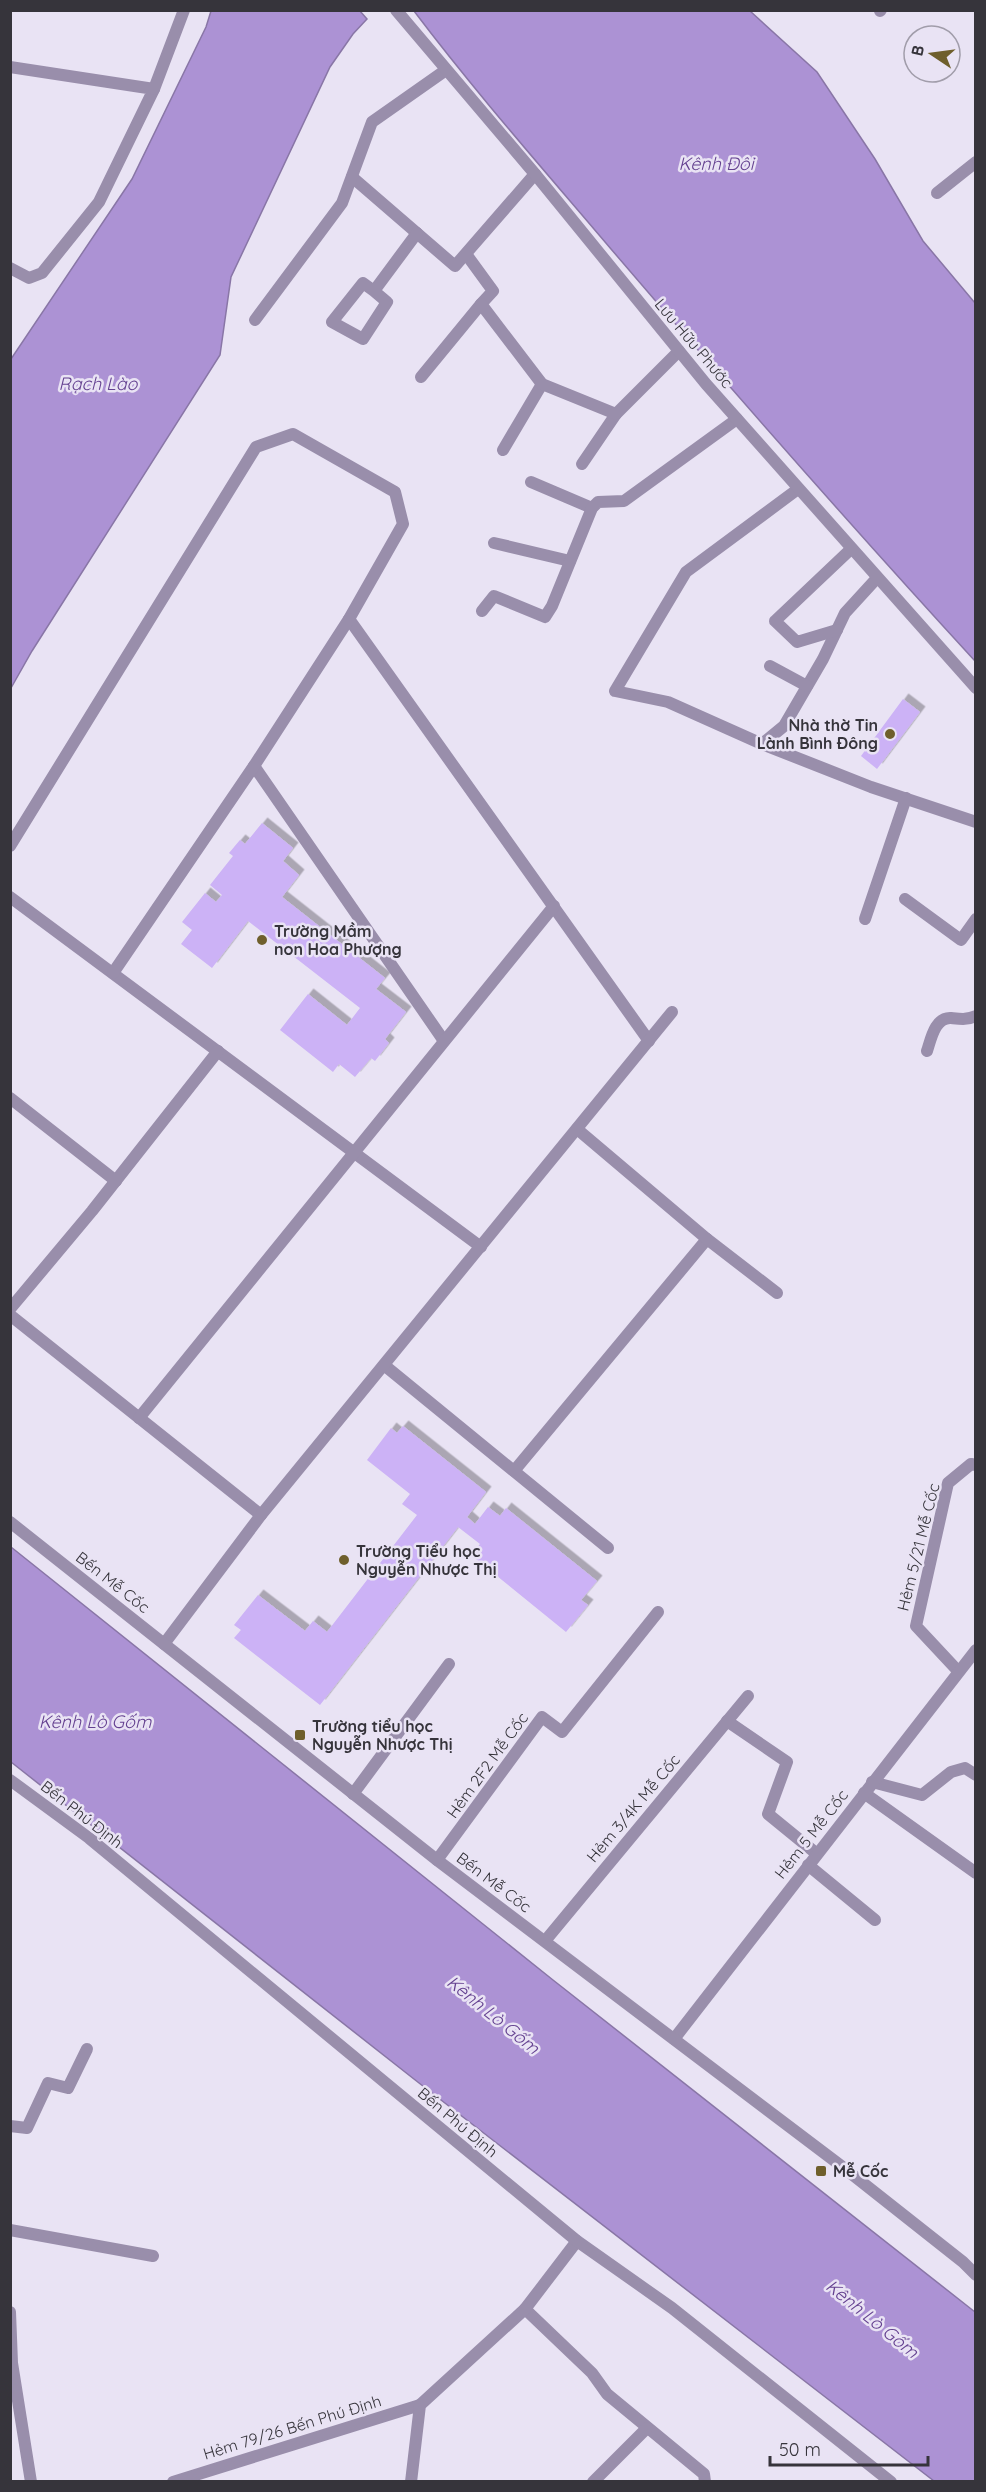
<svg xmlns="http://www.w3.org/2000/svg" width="986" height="2492" viewBox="0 0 986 2492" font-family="Quicksand,sans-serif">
	<defs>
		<filter id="shadow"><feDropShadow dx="5.5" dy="-5.5" stdDeviation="0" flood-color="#0004"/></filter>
	</defs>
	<rect width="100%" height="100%" fill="#e9e3f4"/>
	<!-- water -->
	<g fill="#ac92d4" stroke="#8976a6" stroke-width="1.5">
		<path d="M211 11H360L367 19 353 34 330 67 231 277 220 355 32 651 11 688V359L132 179 206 27Z"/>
		<path d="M414 11H750L817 72 875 159 923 241 975 303V661C851 526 730 388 611 249 544 170 476 93 414 11Z"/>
		<path d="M11 1547 553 1980 975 2312V2481H934L419 2083 11 1762Z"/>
	</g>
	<!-- building -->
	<g fill="#ccb2f6" filter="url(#shadow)">
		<path d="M903 699 920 712 877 769 861 756Z"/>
		<path d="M262 823 293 848 283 861 299 875 282 897 385 978 376 989 406 1012 385 1039 389 1043 375 1061 371 1058 355 1077 339 1064 333 1072 280 1030 308 994 347 1025 360 1008 248 921 212 968 181 944 192 930 182 922 205 893 216 902 222 895 210 885 233 856 229 853 240 840 245 844Z"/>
		<path d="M403 1426 486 1492 467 1517 475 1524 488 1507 500 1516 506 1508 597 1581 581 1600 588 1605 566 1632 471 1555 480 1544 458 1527 320 1705 234 1638 241 1630 234 1625 258 1595 305 1631 313 1621 327 1632 417 1515 402 1504 410 1494 367 1460 391 1428 397 1433Z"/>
	</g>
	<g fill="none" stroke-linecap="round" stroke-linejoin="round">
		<!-- service -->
		<g stroke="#998eab" stroke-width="12">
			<path d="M10 67 154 89 99 202 42 273 29 278 10 268"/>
			<path d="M466 254 493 291 481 304"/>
			<path d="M503 450 542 384"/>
			<path d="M582 464 616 414"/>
			<path d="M254 766 444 1041"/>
			<path d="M10 846 256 447 293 434 395 492 403 524 349 619 649 1041"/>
			<path d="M10 897 481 1247"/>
			<path d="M865 919 906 798"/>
			<path d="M113 973 254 766 349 619"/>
			<path d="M10 1098 116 1181"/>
			<path d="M10 1309 92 1211 218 1051"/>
			<path d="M10 1315 261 1515"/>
			<path d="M139 1418 554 906"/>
			<path d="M514 1471 707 1239"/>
			<path d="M872 1782 922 1795 951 1772 965 1768 976 1775"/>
			<path d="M353 1794 449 1664"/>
			<path d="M10 2126 27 2128 48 2083 68 2088 87 2049"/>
			<path d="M525 2309 592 2373 607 2394 704 2474 705 2482"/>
			<path d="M593 2482 647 2428"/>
		</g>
		<!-- minor -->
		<g stroke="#998eab" stroke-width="12">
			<path d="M880 11 881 10"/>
			<path d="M154 89 184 10"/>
			<path d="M352 177 455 266 535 174"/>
			<path d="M937 193 976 162"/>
			<path d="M374 291 387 302 363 339 332 322 363 283 374 291 417 233"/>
			<path d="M255 320 342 203 372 122 446 70"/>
			<path d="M421 377 481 304 542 384 616 414 679 351"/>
			<path d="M531 482 592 508"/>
			<path d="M798 489 686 572 615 691 668 702 762 744 784 726 823 659 845 613 877 578"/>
			<path d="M494 543 570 561"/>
			<path d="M482 611 494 596 545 617 552 606 592 508 598 502 624 501 737 419"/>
			<path d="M837 630 797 642 775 621 851 549"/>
			<path d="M770 666 807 686"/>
			<path d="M762 744 871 787 976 822"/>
			<path d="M905 899 961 940 976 919"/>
			<path d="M927 1051C931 1039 935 1017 951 1018 961 1019 967 1020 976 1016"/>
			<path d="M577 1129 707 1239 777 1293"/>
			<path d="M384 1365 608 1548"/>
			<path d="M164 1644 261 1515 672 1012"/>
			<path d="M958 1671 916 1626 948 1483 971 1464 976 1465"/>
			<path d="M727 1721 787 1762 768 1814 817 1854"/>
			<path d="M864 1793 976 1873"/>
			<path d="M437 1860 542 1717 562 1732 658 1612"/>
			<path d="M808 1865 875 1920"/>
			<path d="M545 1941 748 1696"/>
			<path d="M674 2039 976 1650"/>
			<path d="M10 2230 153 2256"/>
			<path d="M10 2312 12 2363 31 2482"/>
			<path d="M173 2482 420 2405"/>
			<path d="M411 2482 420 2405 525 2309 577 2241"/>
		</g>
		<!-- tertiary -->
		<g stroke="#998eab" stroke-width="12">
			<path d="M396 10 535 174 706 384 976 688"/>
			<path d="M10 1522 437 1860 844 2168 963 2262 976 2275"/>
			<path d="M10 1780 89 1838 577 2241 672 2308 891 2482"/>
		</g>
	</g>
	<!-- markers -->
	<g fill="#6f5f2c" stroke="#e9e3f4" stroke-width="2">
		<circle cx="890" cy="734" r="6"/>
		<circle cx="262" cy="940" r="6"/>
		<circle cx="344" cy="1560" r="6"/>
		<rect x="294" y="1729" width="12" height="12" rx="3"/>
		<rect x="815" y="2165" width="12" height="12" rx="3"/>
	</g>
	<g text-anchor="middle" stroke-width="5" stroke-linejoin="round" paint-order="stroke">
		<!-- street labels -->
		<g font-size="16" fill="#36343b" stroke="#e9e3f4">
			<text transform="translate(694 343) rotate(50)" y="6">Lưu Hữu Phước</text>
			<text transform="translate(918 1547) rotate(-76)" y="6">Hẻm 5/21 Mễ Cốc</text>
			<text transform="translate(113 1582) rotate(38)" y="6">Bến Mễ Cốc</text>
			<text transform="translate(487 1765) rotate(-54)" y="6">Hẻm 2F2 Mễ Cốc</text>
			<text transform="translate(633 1808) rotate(-50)" y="6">Hẻm 3/4K Mễ Cốc</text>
			<text transform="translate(82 1814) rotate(38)" y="6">Bến Phú Định</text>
			<text transform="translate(811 1834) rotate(-52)" y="6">Hẻm 5 Mễ Cốc</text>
			<text transform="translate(494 1882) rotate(37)" y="6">Bến Mễ Cốc</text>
			<text transform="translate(458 2122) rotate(40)" y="6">Bến Phú Định</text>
			<text transform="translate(292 2427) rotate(-17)" y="6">Hẻm 79/26 Bến Phú Định</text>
		</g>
		<!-- poi labels -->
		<g font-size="16" font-weight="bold" fill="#36343b" stroke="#e9e3f4" text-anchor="start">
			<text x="878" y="731" text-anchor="end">Nhà thờ Tin<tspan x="878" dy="18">Lành Bình Đông</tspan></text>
			<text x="274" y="937">Trường Mầm<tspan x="274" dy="18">non Hoa Phượng</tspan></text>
			<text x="356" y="1557">Trường Tiểu học<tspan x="356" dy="18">Nguyễn Nhược Thị</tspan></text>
			<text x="312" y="1732">Trường tiểu học<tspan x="312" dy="18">Nguyễn Nhược Thị</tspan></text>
			<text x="833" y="2177">Mễ Cốc</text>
		</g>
		<!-- water labels -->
		<g font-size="18" font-style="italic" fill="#644190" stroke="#e9e3f4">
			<text x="716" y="170">Kênh Đôi</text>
			<text x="98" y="390">Rạch Lào</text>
			<text x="95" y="1728">Kênh Lò Gốm</text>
			<text transform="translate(493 2015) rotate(39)" y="6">Kênh Lò Gốm</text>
			<text transform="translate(872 2319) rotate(39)" y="6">Kênh Lò Gốm</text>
		</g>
	</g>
	<!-- border -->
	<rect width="986" height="2492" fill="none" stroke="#36343b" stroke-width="24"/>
	<!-- north arrow -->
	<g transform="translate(932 54) rotate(283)"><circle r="28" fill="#e9e3f4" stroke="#a19daa" stroke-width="1.5"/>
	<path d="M0-4.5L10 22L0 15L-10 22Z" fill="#6f5f2c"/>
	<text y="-9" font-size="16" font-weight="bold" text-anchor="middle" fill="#36343b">B</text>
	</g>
	<!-- scale -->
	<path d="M770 2456v9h158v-9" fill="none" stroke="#36343b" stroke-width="3"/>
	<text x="779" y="2456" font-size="18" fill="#36343b" stroke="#e9e3f4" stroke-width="4.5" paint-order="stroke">50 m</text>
</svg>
